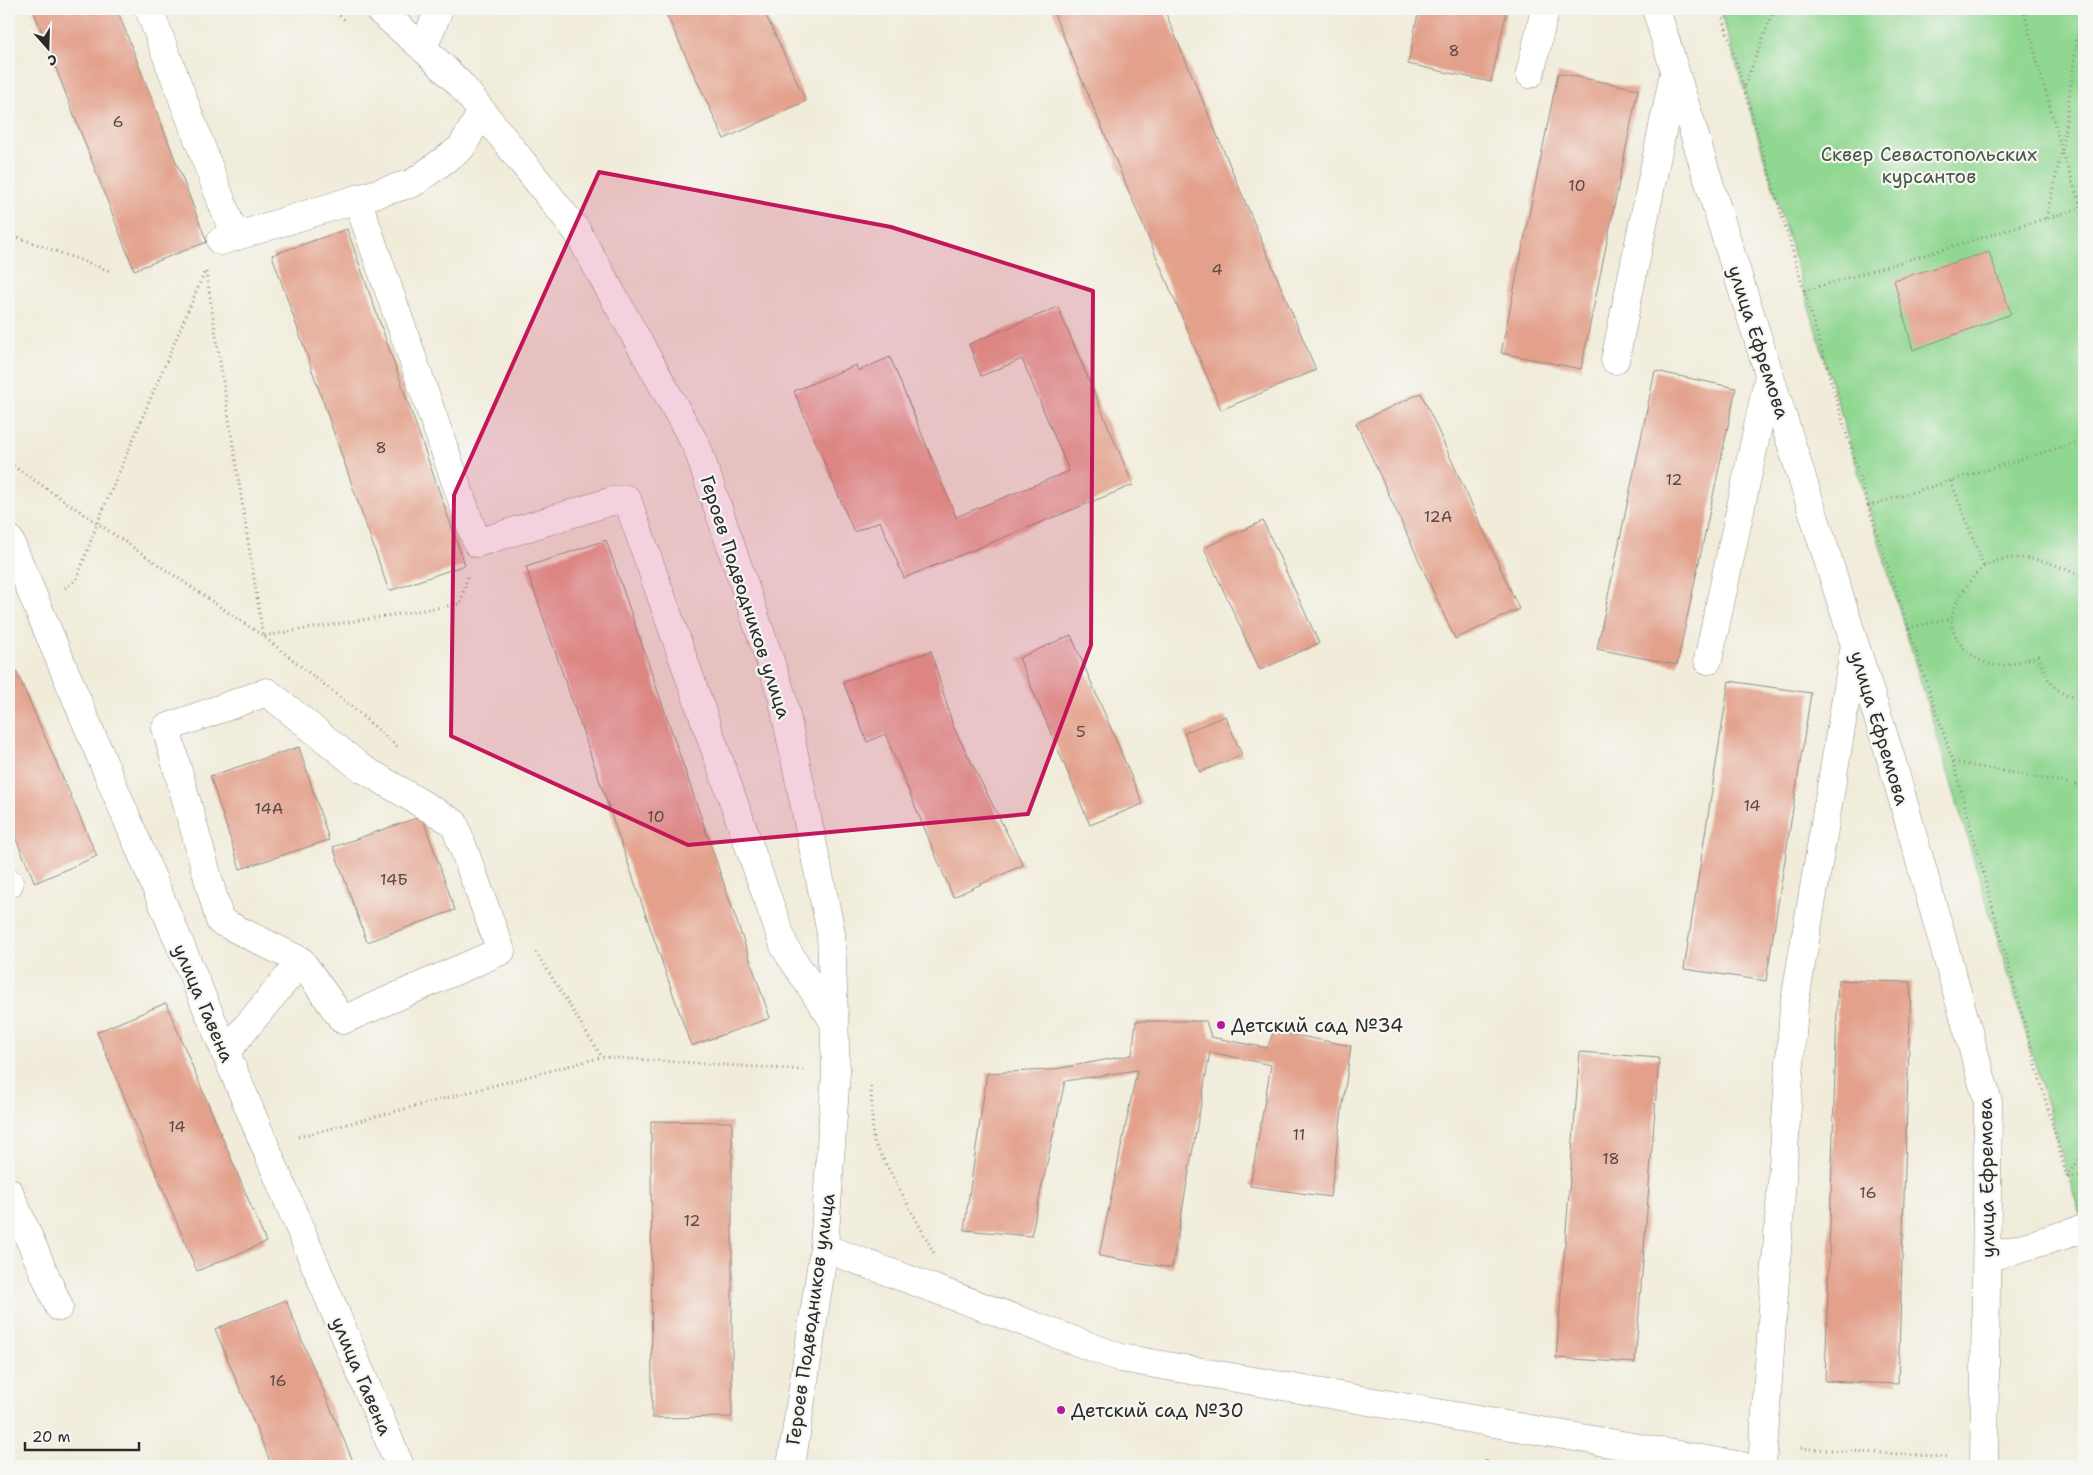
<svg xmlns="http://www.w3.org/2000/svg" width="2093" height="1475" viewBox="0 0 2093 1475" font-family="'Shantell Sans',sans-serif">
	<rect width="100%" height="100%" fill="#f6f6f2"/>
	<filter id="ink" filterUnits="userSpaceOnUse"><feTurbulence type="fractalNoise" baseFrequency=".02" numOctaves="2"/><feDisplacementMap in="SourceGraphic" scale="10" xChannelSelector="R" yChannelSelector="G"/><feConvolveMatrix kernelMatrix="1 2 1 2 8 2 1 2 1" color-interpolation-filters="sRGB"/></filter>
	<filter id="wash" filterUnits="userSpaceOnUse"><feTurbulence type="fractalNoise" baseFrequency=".0096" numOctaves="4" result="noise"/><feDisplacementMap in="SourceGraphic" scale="20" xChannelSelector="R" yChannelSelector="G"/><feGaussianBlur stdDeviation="1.12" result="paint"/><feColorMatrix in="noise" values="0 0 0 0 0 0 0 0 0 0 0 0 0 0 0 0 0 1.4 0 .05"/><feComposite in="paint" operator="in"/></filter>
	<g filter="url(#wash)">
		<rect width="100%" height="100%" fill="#f1ecda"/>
		<!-- park -->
		<path fill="#90d791" stroke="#5e815e" d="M1720 9H2084V1213L2080 1215Z"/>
		<g id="blocks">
			<!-- building -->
			<g fill="#e3a18c">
				<path d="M33 9H117L207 242 134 270Z"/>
				<path d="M664 9H763L806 101 724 139Z"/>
				<path d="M1052 9H1164L1316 370 1221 410Z"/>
				<path d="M1419 9H1507L1491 82 1408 64Z"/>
				<path d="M1558 73 1638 89 1581 369 1501 353Z"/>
				<path d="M347 229 465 565 389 591 272 255Z"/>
				<path d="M1989 252 2011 314 1913 350 1894 280Z"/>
				<path d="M1058 307 1133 485 904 578 880 521 854 532 794 391 856 365 858 371 890 357 956 517 1069 471 1022 359 981 376 969 344Z"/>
				<path d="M1655 371 1736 388 1677 665 1597 649Z"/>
				<path d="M1421 393 1519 609 1455 639 1356 423Z"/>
				<path d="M1263 521 1319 643 1260 670 1204 548Z"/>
				<path d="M606 540 770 1018 691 1046 526 567Z"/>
				<path d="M1071 635 1143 804 1090 825 1019 658Z"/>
				<path d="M931 651 953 726 1023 865 953 897 885 734 867 742 843 682Z"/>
				<path d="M15 668 97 856 35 883 9 823V671Z"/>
				<path d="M1729 681 1811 693 1766 981 1684 969Z"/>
				<path d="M1225 716 1242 755 1200 772 1184 733Z"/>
				<path d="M299 747 329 840 240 869 210 776Z"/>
				<path d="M422 816 455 910 367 942 333 847Z"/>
				<path d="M1838 980 1911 982 1898 1384 1825 1381Z"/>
				<path d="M166 1003 266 1242 197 1271 97 1032Z"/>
				<path d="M1136 1021H1206L1211 1037 1267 1048 1274 1031 1351 1046 1330 1197 1250 1186 1271 1065 1210 1052 1172 1268 1099 1256 1137 1070 1065 1081 1031 1236 964 1230 987 1073 1050 1070 1132 1055Z"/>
				<path d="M1580 1052 1659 1058 1635 1363 1556 1358Z"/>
				<path d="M651 1121 732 1122V1417L652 1418Z"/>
				<path d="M286 1300 300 1336 355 1466H272L215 1329Z"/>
				<path d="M649 1463V1466H571V1464Z"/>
			</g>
		</g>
	</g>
	<g filter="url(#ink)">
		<use href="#blocks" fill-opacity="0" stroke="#8e8c82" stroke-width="1"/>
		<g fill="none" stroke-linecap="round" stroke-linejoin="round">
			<!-- minor casing -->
			<g stroke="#8e8c82" stroke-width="29">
				<g id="minor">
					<path d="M149 9 235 237"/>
					<path d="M378 9 423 48 461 85 577 231 697 447 782 696 831 933 836 1072 824 1248 791 1466"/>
					<path d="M1656 9 1726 238 1892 762 1988 1102 1984 1466"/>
					<path d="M423 48 439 9"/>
					<path d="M1530 74 1545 9"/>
					<path d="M357 199 413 183 461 148 482 112"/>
					<path d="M221 241 357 199 477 543 612 501 627 499 785 948 835 1023"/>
					<path d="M1615 360 1674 73"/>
					<path d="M9 539 400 1466"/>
					<path d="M1708 660 1769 375"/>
					<path d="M9 883V884"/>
					<path d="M225 1053 301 961 343 1020 501 951 454 823 360 767 267 692 166 728 220 921 301 961"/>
					<path d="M9 1192 59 1307"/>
					<path d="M824 1248 1121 1358 1742 1466"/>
					<path d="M1987 1258 2084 1229"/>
					<path d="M1762 1466 1794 1006 1854 651"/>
				</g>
			</g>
			<!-- path -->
			<g stroke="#8e8c82" stroke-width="3" stroke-dasharray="1 4" stroke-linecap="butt">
				<path d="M332 9 346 21"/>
				<path d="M1720 9 1744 88 1774 9"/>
				<path d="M2023 9 2062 151 2084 216"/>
				<path d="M1744 88 1868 506 1953 762 2067 1178"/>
				<path d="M2046 218 2062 151 2081 9"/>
				<path d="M9 234 110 271"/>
				<path d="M206 272 263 636 460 604 468 575"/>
				<path d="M1804 291 2084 207"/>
				<path d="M9 463 263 636 352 707 400 749"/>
				<path d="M1951 481 1984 567"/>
				<path d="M1868 506 2084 440"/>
				<path d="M2084 578C2055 562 2017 549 1985 566 1979 570 1971 579 1967 586 1960 595 1954 605 1952 616 1949 639 1972 661 1993 665 2008 667 2025 660 2038 656 2046 678 2057 700 2084 697"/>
				<path d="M65 588 77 579 97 524 205 271"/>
				<path d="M1908 628 1952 618"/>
				<path d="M1953 762 2084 786"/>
				<path d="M536 952 602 1057"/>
				<path d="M871 1087 873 1140 934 1253"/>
				<path d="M298 1137 602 1057 803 1070"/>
				<path d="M2067 1177 2084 1153"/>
				<path d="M2068 1178 2084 1175"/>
				<path d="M1796 1448 1950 1457"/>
				<path d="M1486 1466 1487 1454"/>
			</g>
			<!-- minor -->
			<use href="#minor" stroke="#fff" stroke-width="28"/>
		</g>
	</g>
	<!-- marked area -->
	<path fill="#c2185b" fill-opacity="0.2" stroke="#c2185b" stroke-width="4" stroke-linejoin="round" d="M599 172 891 227 1093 291 1091 645 1028 814 688 845 451 736 454 495Z"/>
	<!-- markers -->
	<g fill="#b5179e" stroke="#f6f6f2" stroke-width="2">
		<circle cx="1221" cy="1025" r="5"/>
		<circle cx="1061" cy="1410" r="5"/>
	</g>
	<g text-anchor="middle" stroke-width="4.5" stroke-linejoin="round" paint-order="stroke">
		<!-- number labels -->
		<g font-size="16" fill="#594843">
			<text x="1454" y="56">8</text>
			<text x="118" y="127">6</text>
			<text x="1577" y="191">10</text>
			<text x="1217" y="275">4</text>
			<text x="381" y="453">8</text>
			<text x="1674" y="485">12</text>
			<text x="1438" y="522">12А</text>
			<text x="1081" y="737">5</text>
			<text x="1752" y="811">14</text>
			<text x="269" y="814">14А</text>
			<text x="656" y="822">10</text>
			<text x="394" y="885">14Б</text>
			<text x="177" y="1132">14</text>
			<text x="1299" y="1140">11</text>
			<text x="1611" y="1164">18</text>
			<text x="1868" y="1198">16</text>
			<text x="692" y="1226">12</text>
			<text x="278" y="1386">16</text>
		</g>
		<!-- park labels -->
		<g font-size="19" fill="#445644" stroke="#f6f6f2">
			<text x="1929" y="161">Сквер Севастопольских<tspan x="1929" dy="22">курсантов</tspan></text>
		</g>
		<!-- street labels -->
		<g font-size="19" fill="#2b2b2b" stroke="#f6f6f2">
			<text transform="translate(1759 342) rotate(72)" y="7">улица Ефремова</text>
			<text transform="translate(746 597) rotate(72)" y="7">Героев Подводников улица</text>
			<text transform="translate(1880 728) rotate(73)" y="7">улица Ефремова</text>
			<text transform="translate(204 1003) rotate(67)" y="7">улица Гавена</text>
			<text transform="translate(1986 1178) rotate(-91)" y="7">улица Ефремова</text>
			<text transform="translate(810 1319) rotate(-82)" y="7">Героев Подводников улица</text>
			<text transform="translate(362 1376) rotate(67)" y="7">улица Гавена</text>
		</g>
		<!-- poi labels -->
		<g font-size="19" fill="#2b2b2b" stroke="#f6f6f2" text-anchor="start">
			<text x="1231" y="1032">Детский сад №34</text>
			<text x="1071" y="1417">Детский сад №30</text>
		</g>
	</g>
	<!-- margin -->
	<rect width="2093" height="1475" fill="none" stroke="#f6f6f2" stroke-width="30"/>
	<!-- north arrow -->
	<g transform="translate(48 48) rotate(160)" stroke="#f6f6f2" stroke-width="4" paint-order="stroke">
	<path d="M0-4L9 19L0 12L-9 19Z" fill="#2b2b2b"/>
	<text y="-8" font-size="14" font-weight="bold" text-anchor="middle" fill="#2b2b2b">С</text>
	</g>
	<!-- scale -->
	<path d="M25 1442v8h114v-8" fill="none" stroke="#2b2b2b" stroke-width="2.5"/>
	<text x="32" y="1442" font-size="15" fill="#2b2b2b" stroke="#f6f6f2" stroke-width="4" paint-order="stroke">20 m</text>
</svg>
